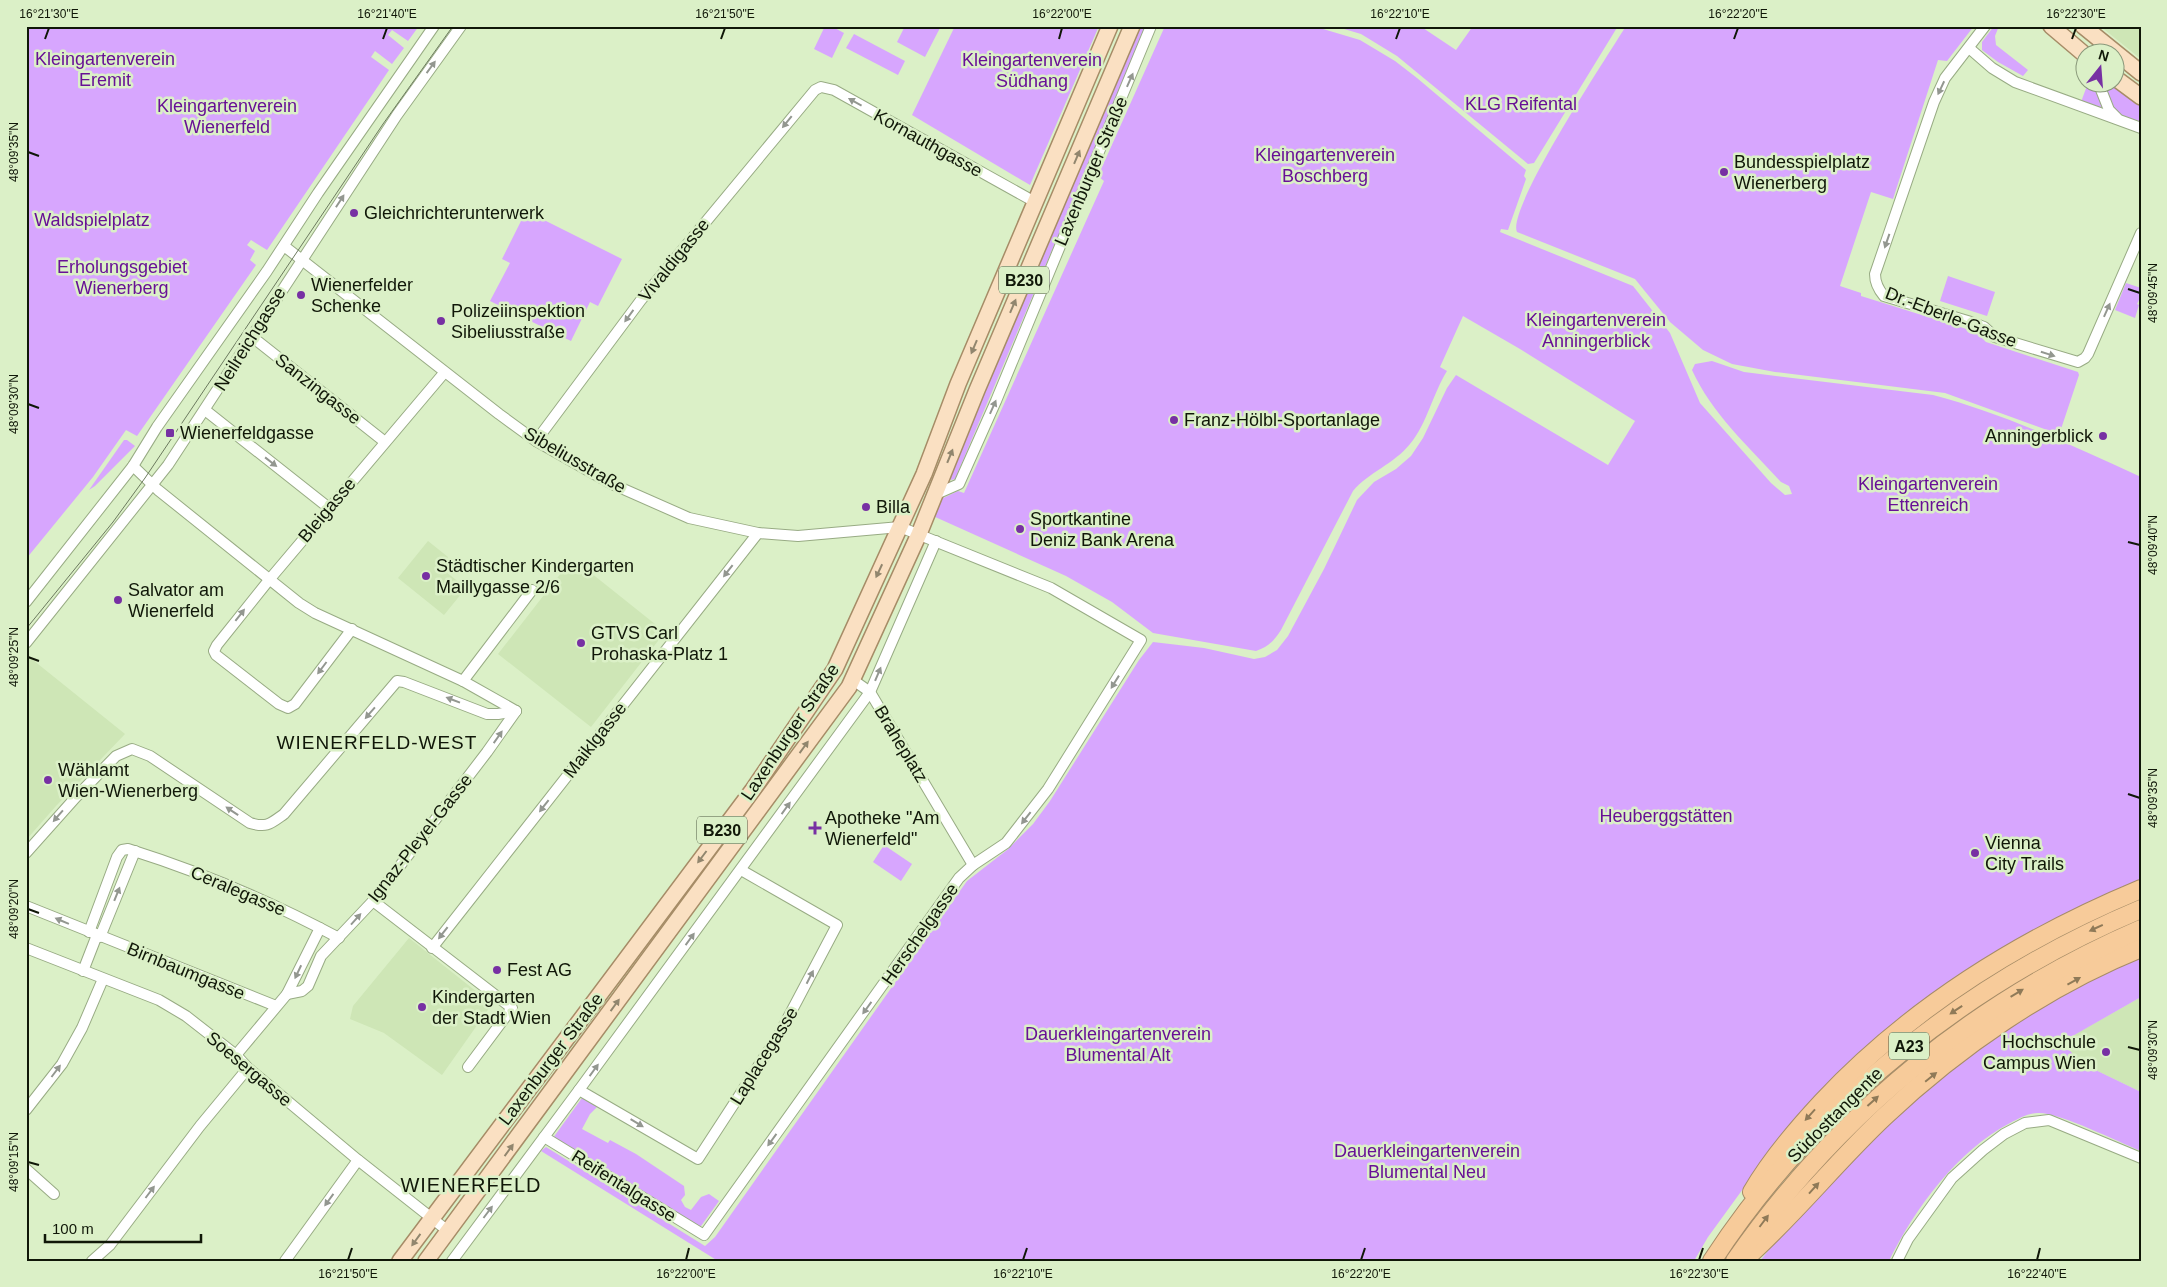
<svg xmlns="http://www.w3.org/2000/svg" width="2167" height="1287" viewBox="0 0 2167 1287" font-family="Helvetica,sans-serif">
	<rect width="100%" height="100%" fill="#dbf0c7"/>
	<!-- built -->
	<g fill="#cee6b6">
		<path d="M2100 26H2141V59Z"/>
		<path d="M428 541 448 557 444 563 448 567 445 571 466 588 444 615 398 578Z"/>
		<path d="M576 561 665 632 591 727 498 654 568 564 572 567Z"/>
		<path d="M28 656 125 734 56 806 26 840V659Z"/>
		<path d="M409 938 492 1004 442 1075 384 1033 350 1019 353 1006Z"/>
		<path d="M2141 997V1092L2081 1063 2061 1042Z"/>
	</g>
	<!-- green -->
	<g fill="#d7a6fe">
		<path d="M26 26H419L408 41 392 30 388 35 404 48 392 64 375 51 371 57 389 70 267 250 251 240 247 245 255 251 250 260 256 265 137 436 126 430 93 477 26 559Z"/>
		<path d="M825 26H831L844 33 832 58 814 49Z"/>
		<path d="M905 26H941L925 57 897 42Z"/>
		<path d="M955 26H1099L1030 185 912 115Z"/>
		<path d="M1140 26H1147L955 479 951 480 949 477Z"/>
		<path d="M1165 26H1313L1360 40 1395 61 1417 78 1526 170 1524 176 1526 179 1508 230 1501 229 1500 232 1633 286 1670 333 1700 403 1771 483 1785 495 1792 494 1789 486 1781 482C1749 447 1712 414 1692 370L1695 364 1712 361 1744 372 1933 395C2005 414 2073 446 2141 477V882L2087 904 1974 966 1917 1007 1756 1171 1708 1237 1694 1261H718L541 1151 546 1147 705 1246 715 1237 967 881 1007 850 1033 824 1050 801 1139 660 1153 642 1204 648 1254 659 1265 657 1277 650 1288 636 1324 569 1357 500 1374 482 1396 469 1411 456 1423 438 1447 388 1456 375 1608 465 1635 421 1520 349 1463 316 1440 367 1447 371C1433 393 1427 424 1410 444 1394 464 1369 472 1353 491L1281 630C1274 641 1268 647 1256 651L1153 633 1112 602 1066 576 933 516 939 500 958 491 964 493 1104 181 1098 176Z"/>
		<path d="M1334 26H1420L1456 50 1473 26H1618L1534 163 1528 164 1397 56 1361 34Z"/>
		<path d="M1626 26H1974L1947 61 1938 60 1893 199 1871 192 1840 286 1861 293V296L1976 332 1986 342 2078 372 2079 375 2060 432 2058 434 1945 393 1775 372 1732 364 1703 350 1670 322 1635 279 1517 232C1506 209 1609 54 1626 26Z"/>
		<path d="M1994 26H1999L1995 36 1996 45 2028 70 2023 76 1998 62 1982 50V42Z"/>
		<path d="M854 34 905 61 898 75 846 48Z"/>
		<path d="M2088 83H2094L2105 109 2081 102Z"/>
		<path d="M2103 83H2113L2141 105V124C2113 112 2113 111 2103 83Z"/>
		<path d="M526 211 622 259 598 306 590 302 571 341 490 301 510 263 502 259Z"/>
		<path d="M1948 276 1995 292 1987 316 1940 301Z"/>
		<path d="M2126 283 2141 288V296L2137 304 2139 305 2135 318 2115 310Z"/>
		<path d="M124 440H127L135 446 95 486 89 490Z"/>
		<path d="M884 845 912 864 901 881 873 862Z"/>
		<path d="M2141 955V997L2062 1042 2081 1063 2141 1092V1151C2118 1142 2059 1112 2038 1113 2028 1113 2018 1119 2010 1123 1957 1151 1915 1208 1889 1261H1760L1778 1238 1903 1104 1961 1060 2036 1009 2071 989Z"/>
		<path d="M582 1098 597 1107 590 1114 582 1129 608 1143 610 1140 636 1154 684 1186 685 1195 681 1200 685 1207 691 1210 701 1197 709 1194 719 1201 701 1226H696L553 1138Z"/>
	</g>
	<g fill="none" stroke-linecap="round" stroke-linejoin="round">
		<!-- street casing -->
		<g stroke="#98ab84" stroke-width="12">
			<g id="street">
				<path d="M1985 26 1945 78 1934 102 1875 274C1875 283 1878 289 1884 296L1971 322 1984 327 1995 337 2078 362 2085 358 2088 354 2141 233"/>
				<path d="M1969 48 1992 68 2015 82 2141 128"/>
				<path d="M2098 82 2109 110 2117 118"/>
				<path d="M284 246 499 414 536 441 612 484 689 518 758 533 798 536 900 527 1051 588 1141 640 1048 789 1006 843 973 865 959 878 704 1235 544 1137"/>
				<path d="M251 336 385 442"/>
				<path d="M205 410 329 508"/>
				<path d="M536 441 641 300 815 90 821 87 834 90 1035 202"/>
				<path d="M133 466 158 490 299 603 315 613 463 681 516 711"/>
				<path d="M934 495 959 484 996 401 1151 26"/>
				<path d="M26 602 133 466 157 427 267 271 318 193 434 26"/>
				<path d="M352 629 295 704 288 708 279 704 216 655 214 651 217 645 269 580 444 373"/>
				<path d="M26 643 168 465 397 115 461 26"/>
				<path d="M853 680 870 692 973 865"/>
				<path d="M463 681 532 590"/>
				<path d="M26 853 76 797 116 756 132 749 150 756 250 823C267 828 270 824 284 814L397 681 404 682 487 714H498L516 711"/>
				<path d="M373 901 512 1008 468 1067"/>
				<path d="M26 906 276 1006"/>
				<path d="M320 928 287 994 302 991 308 986 321 956 373 901 487 752 516 711"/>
				<path d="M89 932 117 857 122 850 128 849C201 872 272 902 339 938"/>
				<path d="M100 937 135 851"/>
				<path d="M26 948 159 1000 186 1016 236 1055 248 1068 358 1160 448 1231"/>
				<path d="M432 948 758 533"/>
				<path d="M83 971 97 935"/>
				<path d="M236 1055 287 994"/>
				<path d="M579 1090 698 1159 780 1033 837 925 741 870"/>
				<path d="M26 1110 62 1064 82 1028 103 979"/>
				<path d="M26 1169 54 1194"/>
				<path d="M92 1261 110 1245 200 1126 248 1068"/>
				<path d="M285 1261 358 1160"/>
				<path d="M452 1261 579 1090 870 692 936 541"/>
				<path d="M1897 1261 1908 1239 1952 1178 1983 1150 2004 1134 2025 1123 2049 1120 2141 1158"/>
			</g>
		</g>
		<!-- primary casing -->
		<g stroke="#a68c67" stroke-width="18">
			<g id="primary">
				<path d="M2051 26 2084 54"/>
				<path d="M2083 26 2141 73"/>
				<path d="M2114 77 2141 97"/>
				<path d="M400 1261 752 791 835 669 924 474 958 384 1110 26"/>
				<path d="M426 1261 849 687 919 534 977 390 1132 26"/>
			</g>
		</g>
		<!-- highway casing -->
		<g stroke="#a68c67" stroke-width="20">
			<g id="highway">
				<path d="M1752 1192C1771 1159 1796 1130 1822 1102 1911 1007 2021 939 2141 889"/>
				<path d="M1747 1257C1796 1213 1837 1161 1885 1116 1958 1047 2047 986 2141 948"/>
				<path d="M1712 1261C1815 1103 1968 982 2141 909"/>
				<path d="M1735 1261C1837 1114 1977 1000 2141 929"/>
			</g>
		</g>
		<!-- street -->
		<use href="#street" stroke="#fff" stroke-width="10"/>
		<!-- primary -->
		<use href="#primary" stroke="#fae0c2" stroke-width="15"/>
		<!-- highway -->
		<use href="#highway" stroke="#f7cb9a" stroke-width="18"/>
		<!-- tram -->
		<path stroke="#6c7a5f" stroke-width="1" d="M26 629 113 522 145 478 383 124 453 26"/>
	</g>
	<!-- one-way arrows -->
	<defs><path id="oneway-solid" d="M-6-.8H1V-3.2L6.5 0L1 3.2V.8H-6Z" transform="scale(1.25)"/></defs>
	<g fill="#939790">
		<use href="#oneway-solid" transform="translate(431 67) rotate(-54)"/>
		<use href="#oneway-solid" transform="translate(1130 80) rotate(-66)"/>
		<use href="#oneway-solid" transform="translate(1941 88) rotate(115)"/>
		<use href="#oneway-solid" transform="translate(855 102) rotate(-151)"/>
		<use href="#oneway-solid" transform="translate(787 122) rotate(129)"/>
		<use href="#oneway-solid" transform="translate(340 201) rotate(-57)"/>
		<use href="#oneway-solid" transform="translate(1887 241) rotate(109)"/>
		<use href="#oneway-solid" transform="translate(2107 310) rotate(-66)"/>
		<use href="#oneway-solid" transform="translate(629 316) rotate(126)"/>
		<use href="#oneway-solid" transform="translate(2048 354) rotate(18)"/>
		<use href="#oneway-solid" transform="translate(993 407) rotate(-66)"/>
		<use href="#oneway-solid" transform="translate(271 462) rotate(38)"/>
		<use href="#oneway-solid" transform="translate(728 571) rotate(128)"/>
		<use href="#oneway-solid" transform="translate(240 615) rotate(-52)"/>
		<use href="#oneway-solid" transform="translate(322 668) rotate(127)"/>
		<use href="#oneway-solid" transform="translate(878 674) rotate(-67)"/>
		<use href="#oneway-solid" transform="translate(1115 682) rotate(122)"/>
		<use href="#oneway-solid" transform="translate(453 700) rotate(-159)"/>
		<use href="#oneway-solid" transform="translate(370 713) rotate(131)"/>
		<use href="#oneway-solid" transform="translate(498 737) rotate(-55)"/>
		<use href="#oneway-solid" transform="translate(544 806) rotate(128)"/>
		<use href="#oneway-solid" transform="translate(786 808) rotate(-54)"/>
		<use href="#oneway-solid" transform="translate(232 811) rotate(-146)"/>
		<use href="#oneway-solid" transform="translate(58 816) rotate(131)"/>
		<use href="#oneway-solid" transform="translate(1026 818) rotate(128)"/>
		<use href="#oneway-solid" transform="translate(117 894) rotate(-68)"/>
		<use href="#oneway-solid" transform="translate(356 919) rotate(-48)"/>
		<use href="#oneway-solid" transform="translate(62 921) rotate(-157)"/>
		<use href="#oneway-solid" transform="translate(443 933) rotate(128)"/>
		<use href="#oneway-solid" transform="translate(690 939) rotate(-54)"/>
		<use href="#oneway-solid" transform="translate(298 972) rotate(115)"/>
		<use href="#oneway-solid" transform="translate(810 977) rotate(-63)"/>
		<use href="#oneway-solid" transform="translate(867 1008) rotate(126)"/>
		<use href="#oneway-solid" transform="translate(594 1070) rotate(-54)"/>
		<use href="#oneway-solid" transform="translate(56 1071) rotate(-53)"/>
		<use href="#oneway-solid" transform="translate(637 1123) rotate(31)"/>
		<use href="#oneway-solid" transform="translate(772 1140) rotate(126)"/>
		<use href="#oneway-solid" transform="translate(150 1192) rotate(-53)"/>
		<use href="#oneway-solid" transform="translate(329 1200) rotate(126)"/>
		<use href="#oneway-solid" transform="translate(488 1212) rotate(-53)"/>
	</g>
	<g fill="#91866e">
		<use href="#oneway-solid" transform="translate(1077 157) rotate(-67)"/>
		<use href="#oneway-solid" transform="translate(1013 306) rotate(-67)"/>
		<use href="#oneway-solid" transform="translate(974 347) rotate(113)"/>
		<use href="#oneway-solid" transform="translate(950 456) rotate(-68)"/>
		<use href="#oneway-solid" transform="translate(879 571) rotate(115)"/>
		<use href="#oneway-solid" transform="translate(804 747) rotate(-54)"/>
		<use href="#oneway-solid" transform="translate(702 857) rotate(127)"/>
		<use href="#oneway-solid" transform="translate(615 1005) rotate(-54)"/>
		<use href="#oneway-solid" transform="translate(509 1150) rotate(-54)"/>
		<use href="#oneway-solid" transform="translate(416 1240) rotate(126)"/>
	</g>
	<g fill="#8f7a58">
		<use href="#oneway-solid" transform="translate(2096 928) rotate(155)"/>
		<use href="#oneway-solid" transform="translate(2074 981) rotate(-29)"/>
		<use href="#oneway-solid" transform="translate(2017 993) rotate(-31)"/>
		<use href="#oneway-solid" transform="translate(1956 1010) rotate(146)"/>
		<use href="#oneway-solid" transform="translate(1931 1077) rotate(-39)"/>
		<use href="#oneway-solid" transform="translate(1873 1101) rotate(-42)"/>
		<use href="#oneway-solid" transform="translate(1810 1115) rotate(132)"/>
		<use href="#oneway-solid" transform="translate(1814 1188) rotate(-48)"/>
		<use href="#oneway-solid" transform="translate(1764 1221) rotate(-53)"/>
	</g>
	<!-- ticks -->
	<path fill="none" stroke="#101708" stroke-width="2" d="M45 39 49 28M383 39 387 28M721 39 725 28M1059 39 1062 28M1396 39 1400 28M1734 39 1738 28M2072 39 2076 28M28 152 39 156M2128 289 2140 293M28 404 39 408M2128 542 2140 545M28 657 39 661M2128 794 2140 798M28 909 39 913M2128 1047 2140 1050M28 1162 39 1165M348 1260 352 1248M686 1260 689 1248M1023 1260 1027 1248M1361 1260 1365 1248M1699 1260 1703 1248M2037 1260 2040 1248"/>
	<!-- markers -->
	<g fill="#7730a3" stroke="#dbf0c7" stroke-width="2">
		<circle cx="1724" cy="172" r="5"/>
		<circle cx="354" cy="213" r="5"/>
		<circle cx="301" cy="295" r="5"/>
		<circle cx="441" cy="321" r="5"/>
		<circle cx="1174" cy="420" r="5"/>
		<rect x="165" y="428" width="10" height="10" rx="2.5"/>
		<circle cx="2103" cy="436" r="5"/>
		<circle cx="866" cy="507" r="5"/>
		<circle cx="1020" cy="529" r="5"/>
		<circle cx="426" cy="576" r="5"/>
		<circle cx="118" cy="600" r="5"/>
		<circle cx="581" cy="643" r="5"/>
		<circle cx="48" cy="780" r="5"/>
		<path d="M812.5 820.5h5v5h5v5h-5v5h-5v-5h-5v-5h5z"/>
		<circle cx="1975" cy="853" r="5"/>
		<circle cx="497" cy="970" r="5"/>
		<circle cx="422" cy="1007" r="5"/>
		<circle cx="2106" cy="1052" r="5"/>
	</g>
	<g text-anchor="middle" stroke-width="5" stroke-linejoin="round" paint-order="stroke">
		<!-- shield labels -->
		<g fill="#dbf0c7" stroke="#4d5841" stroke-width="1">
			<rect x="999" y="266.5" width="50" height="27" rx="4"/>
			<rect x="697" y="816.5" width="50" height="27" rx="4"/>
			<rect x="1889" y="1032.5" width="40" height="27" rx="4"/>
		</g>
		<g font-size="16" font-weight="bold" fill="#101708">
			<text x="1024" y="286">B230</text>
			<text x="722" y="836">B230</text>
			<text x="1909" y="1052">A23</text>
		</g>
		<!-- park labels -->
		<g font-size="18" fill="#681096" stroke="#dbf0c7">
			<text x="105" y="65">Kleingartenverein<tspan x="105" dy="21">Eremit</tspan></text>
			<text x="1032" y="66">Kleingartenverein<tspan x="1032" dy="21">Südhang</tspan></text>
			<text x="1521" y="110">KLG Reifental</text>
			<text x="227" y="112">Kleingartenverein<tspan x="227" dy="21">Wienerfeld</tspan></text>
			<text x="1325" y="161">Kleingartenverein<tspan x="1325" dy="21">Boschberg</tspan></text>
			<text x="92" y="226">Waldspielplatz</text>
			<text x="122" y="273">Erholungsgebiet<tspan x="122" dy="21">Wienerberg</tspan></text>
			<text x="1596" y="326">Kleingartenverein<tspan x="1596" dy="21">Anningerblick</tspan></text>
			<text x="1928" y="490">Kleingartenverein<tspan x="1928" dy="21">Ettenreich</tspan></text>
			<text x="1666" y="822">Heuberggstätten</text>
			<text x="1118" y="1040">Dauerkleingartenverein<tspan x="1118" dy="21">Blumental Alt</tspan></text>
			<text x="1427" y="1157">Dauerkleingartenverein<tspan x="1427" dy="21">Blumental Neu</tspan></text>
		</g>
		<!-- street labels -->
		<g font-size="18" fill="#101708" stroke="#dbf0c7">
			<text transform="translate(928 143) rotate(29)" y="6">Kornauthgasse</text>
			<text transform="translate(1091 171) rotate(-67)" y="6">Laxenburger Straße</text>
			<text transform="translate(674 260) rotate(-51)" y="6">Vivaldigasse</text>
			<text transform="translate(1951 317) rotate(21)" y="6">Dr.-Eberle-Gasse</text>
			<text transform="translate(250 339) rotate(-58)" y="6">Neilreichgasse</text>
			<text transform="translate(318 389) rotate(38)" y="6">Sanzingasse</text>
			<text transform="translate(575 460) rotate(30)" y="6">Sibeliusstraße</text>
			<text transform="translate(327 510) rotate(-50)" y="6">Bleigasse</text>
			<text transform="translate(790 732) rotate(-56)" y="6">Laxenburger Straße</text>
			<text transform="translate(595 740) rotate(-52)" y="6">Maiklgasse</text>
			<text transform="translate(901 744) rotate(59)" y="6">Braheplatz</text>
			<text transform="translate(420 838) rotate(-52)" y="6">Ignaz-Pleyel-Gasse</text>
			<text transform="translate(238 891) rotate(23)" y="6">Ceralegasse</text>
			<text transform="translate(920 934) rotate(-55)" y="6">Herschelgasse</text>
			<text transform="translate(186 971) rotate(22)" y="6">Birnbaumgasse</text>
			<text transform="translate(764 1056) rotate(-58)" y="6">Laplacegasse</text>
			<text transform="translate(551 1059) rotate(-53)" y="6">Laxenburger Straße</text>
			<text transform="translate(249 1069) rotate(40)" y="6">Soesergasse</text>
			<text transform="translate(1835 1115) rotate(-45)" y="6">Südosttangente</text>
			<text transform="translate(624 1186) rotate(32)" y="6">Reifentalgasse</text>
		</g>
		<!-- poi labels -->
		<g font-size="18" fill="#101708" stroke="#dbf0c7" text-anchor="start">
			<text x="1734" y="168">Bundesspielplatz<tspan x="1734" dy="21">Wienerberg</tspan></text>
			<text x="364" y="219">Gleichrichterunterwerk</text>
			<text x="311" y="291">Wienerfelder<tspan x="311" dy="21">Schenke</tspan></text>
			<text x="451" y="317">Polizeiinspektion<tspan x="451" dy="21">Sibeliusstraße</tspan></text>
			<text x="1184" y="426">Franz-Hölbl-Sportanlage</text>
			<text x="180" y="439">Wienerfeldgasse</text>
			<text x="2093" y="442" text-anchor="end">Anningerblick</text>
			<text x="876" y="513">Billa</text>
			<text x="1030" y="525">Sportkantine<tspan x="1030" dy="21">Deniz Bank Arena</tspan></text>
			<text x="436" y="572">Städtischer Kindergarten<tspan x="436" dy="21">Maillygasse 2/6</tspan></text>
			<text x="128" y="596">Salvator am<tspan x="128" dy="21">Wienerfeld</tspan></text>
			<text x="591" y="639">GTVS Carl<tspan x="591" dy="21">Prohaska-Platz 1</tspan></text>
			<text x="58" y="776">Wählamt<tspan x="58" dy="21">Wien-Wienerberg</tspan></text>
			<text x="825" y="824">Apotheke "Am<tspan x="825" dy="21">Wienerfeld"</tspan></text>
			<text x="1985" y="849">Vienna<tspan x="1985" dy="21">City Trails</tspan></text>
			<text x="507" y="976">Fest AG</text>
			<text x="432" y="1003">Kindergarten<tspan x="432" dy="21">der Stadt Wien</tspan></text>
			<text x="2096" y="1048" text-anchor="end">Hochschule<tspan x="2096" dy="21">Campus Wien</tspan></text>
		</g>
		<!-- neighbourhood labels -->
		<g font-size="19" letter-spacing="1" fill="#101708" stroke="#dbf0c7">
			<text x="377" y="749">WIENERFELD-WEST</text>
		</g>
		<!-- quarter labels -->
		<g font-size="20" letter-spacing="1" fill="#101708" stroke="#dbf0c7">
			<text x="471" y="1192">WIENERFELD</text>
		</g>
	</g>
	<!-- border -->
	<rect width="2167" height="1287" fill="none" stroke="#dbf0c7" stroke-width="55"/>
	<!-- north arrow -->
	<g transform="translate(2100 68) rotate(17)"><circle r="24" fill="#dbf0c7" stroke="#8a997b"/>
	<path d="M0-4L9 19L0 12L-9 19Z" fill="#7730a3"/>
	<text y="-8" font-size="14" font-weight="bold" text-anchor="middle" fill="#101708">N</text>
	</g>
	<!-- scale -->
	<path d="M45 1234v8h156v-8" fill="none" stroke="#101708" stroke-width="2.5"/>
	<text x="52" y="1234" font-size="15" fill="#101708" stroke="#dbf0c7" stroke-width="4" paint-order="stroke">100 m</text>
	<rect x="28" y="28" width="2112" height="1232" fill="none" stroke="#101708" stroke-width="2"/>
	<g font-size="12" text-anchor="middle" fill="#101708">
		<text x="49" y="18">16°21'30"E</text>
		<text x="387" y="18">16°21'40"E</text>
		<text x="725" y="18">16°21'50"E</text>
		<text x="1062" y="18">16°22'00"E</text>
		<text x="1400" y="18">16°22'10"E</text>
		<text x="1738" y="18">16°22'20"E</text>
		<text x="2076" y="18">16°22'30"E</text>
		<text transform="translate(14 152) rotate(-90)" y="4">48°09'35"N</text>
		<text transform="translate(2153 293) rotate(-90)" y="4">48°09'45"N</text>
		<text transform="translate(14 404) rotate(-90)" y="4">48°09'30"N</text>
		<text transform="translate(2153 545) rotate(-90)" y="4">48°09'40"N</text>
		<text transform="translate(14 657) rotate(-90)" y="4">48°09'25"N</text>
		<text transform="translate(2153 798) rotate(-90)" y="4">48°09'35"N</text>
		<text transform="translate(14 909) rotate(-90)" y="4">48°09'20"N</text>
		<text transform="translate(2153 1050) rotate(-90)" y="4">48°09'30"N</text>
		<text transform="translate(14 1162) rotate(-90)" y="4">48°09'15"N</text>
		<text x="348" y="1278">16°21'50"E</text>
		<text x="686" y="1278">16°22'00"E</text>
		<text x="1023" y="1278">16°22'10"E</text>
		<text x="1361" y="1278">16°22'20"E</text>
		<text x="1699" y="1278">16°22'30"E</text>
		<text x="2037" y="1278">16°22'40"E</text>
	</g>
</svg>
